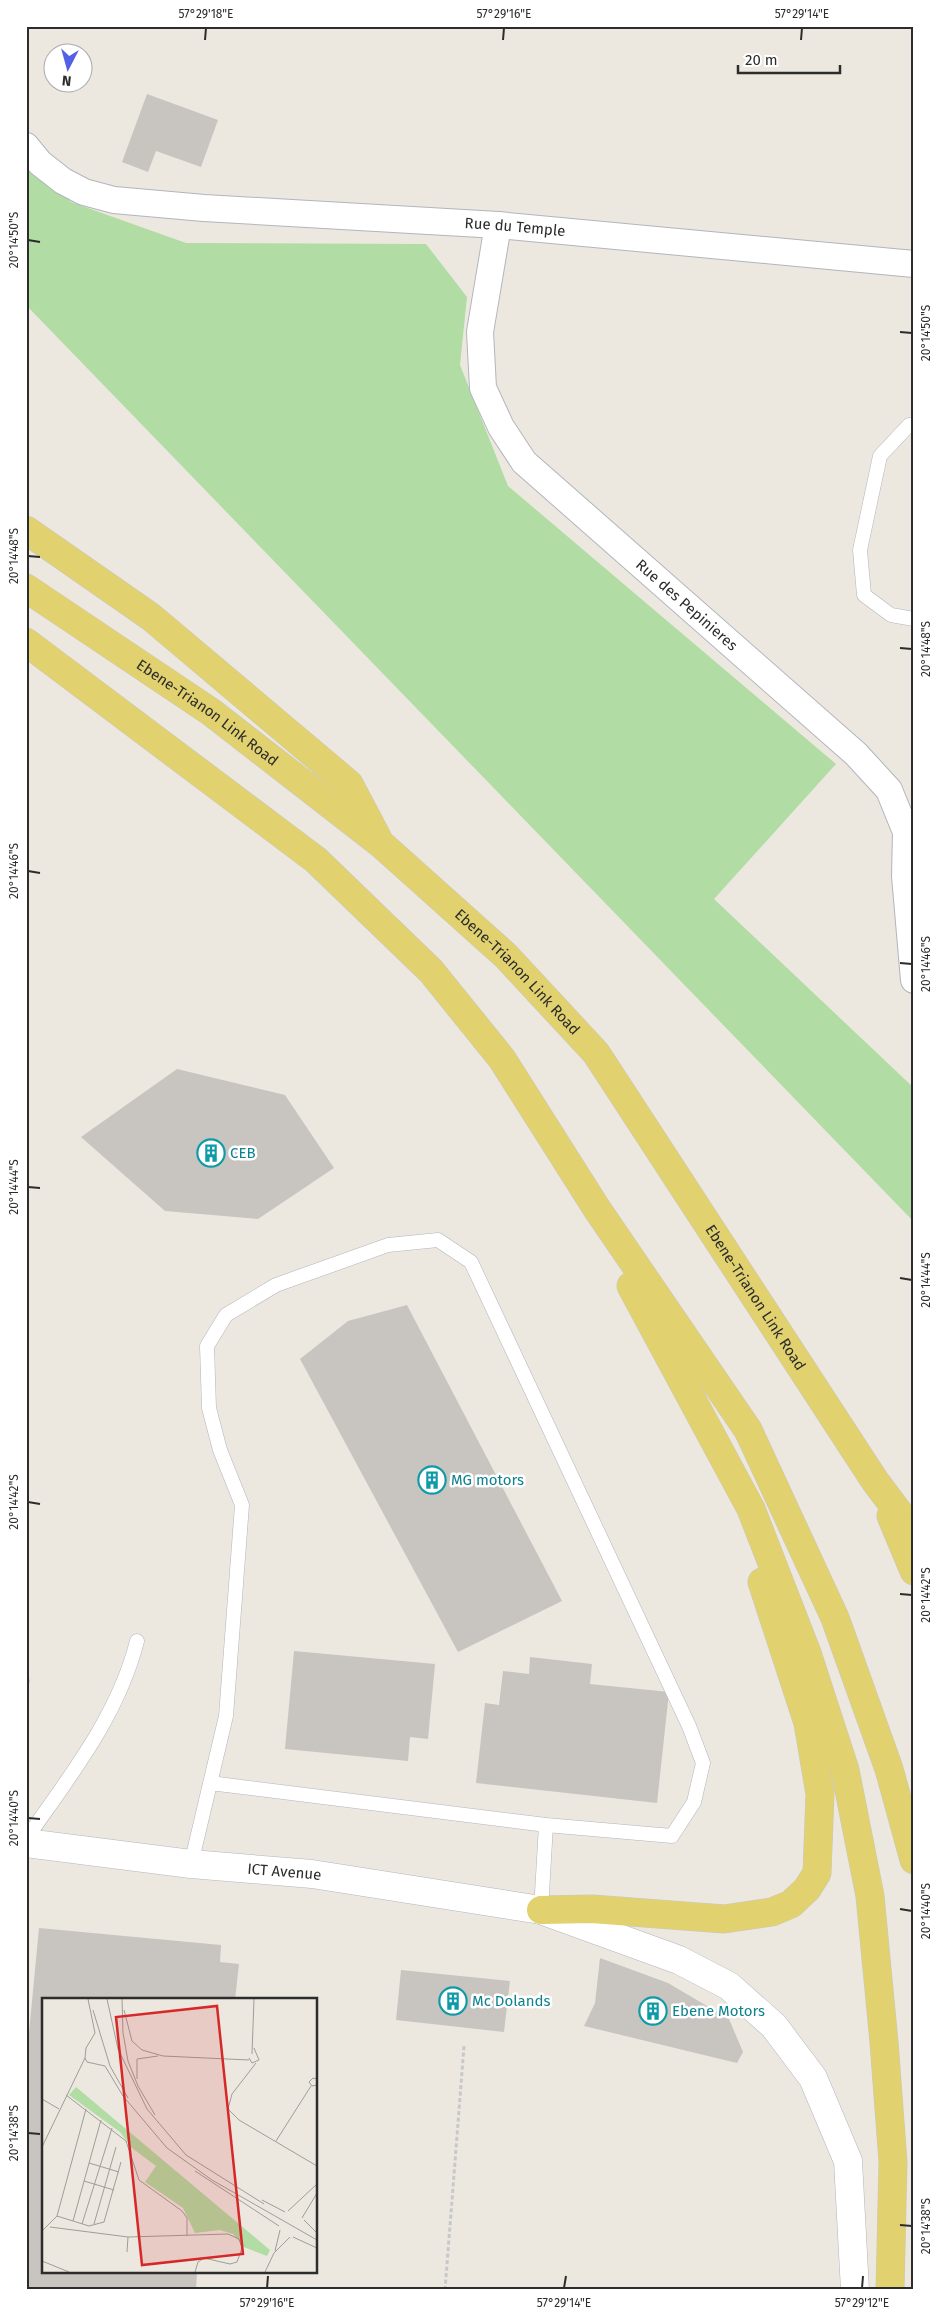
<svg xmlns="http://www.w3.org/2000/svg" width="940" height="2316" viewBox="0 0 940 2316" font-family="'Fira Sans',sans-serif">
	<rect width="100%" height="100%" fill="#ece8e0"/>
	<!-- green -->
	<path fill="#b1dca3" d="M26 157 71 202 186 243 426 244 467 297 460 365 508 486 836 764 714 899 914 1088V1222L26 305Z"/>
	<!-- building -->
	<g fill="#c8c4bf">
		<path d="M147 94 218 120 201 167 156 151 148 172 122 162Z"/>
		<path d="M177 1069 285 1095 334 1168 258 1219 165 1211 81 1137Z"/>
		<path d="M407 1305 562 1601 458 1652 300 1359 348 1321Z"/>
		<path d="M294 1651 435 1664 428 1739 410 1737 408 1761 285 1749Z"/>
		<path d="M530 1657 592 1664 590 1684 669 1692 657 1803 476 1783 485 1703 499 1705 503 1671 529 1674Z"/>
		<path d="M26 1665 30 1682 26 1686Z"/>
		<path d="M39 1928 221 1945 220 1962 239 1964 235 2000H44V2272H197L196 2290H26V2064Z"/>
		<path d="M600 1958 668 1983 729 2019 743 2052 737 2063 584 2026 595 2003Z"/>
		<path d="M401 1970 510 1981 504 2032 396 2020Z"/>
	</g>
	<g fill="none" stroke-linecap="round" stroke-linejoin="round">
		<!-- service casing -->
		<g stroke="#b3b4be" stroke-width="15">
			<g id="service">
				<path d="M914 425H909L880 456 860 550 864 595 891 615 914 619"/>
				<path d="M26 1839C70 1776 118 1716 137 1641"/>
				<path d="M191 1864 226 1716 242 1505 220 1450 209 1408 207 1346 226 1315 276 1285 388 1245 438 1240 471 1262 689 1726 703 1763 694 1802 672 1836 546 1825 210 1783"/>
				<path d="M541 1910 546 1825"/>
			</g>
		</g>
		<!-- minor casing -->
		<g stroke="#b3b4be" stroke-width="28">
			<g id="minor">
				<path id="s1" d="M26 146 40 163 63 181 84 192 114 200 204 208 498 225 914 264"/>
				<path id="s2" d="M498 225 480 332 483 388 501 427 524 462 856 754 889 790 906 832 905 876 914 980"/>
			</g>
		</g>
		<!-- tertiary casing -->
		<g stroke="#b3b4be" stroke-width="29">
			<g id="tertiary">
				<path id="s3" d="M26 1843 191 1864 312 1874 541 1910"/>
			</g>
		</g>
		<!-- secondary casing -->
		<g stroke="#b3b4be" stroke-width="29">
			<path id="secondary" d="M541 1910 679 1960 729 1986 774 2026 813 2078 848 2161 855 2290"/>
		</g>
		<!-- primary casing -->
		<g stroke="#c8c8c8" stroke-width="29">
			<g id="primary">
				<path d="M26 530 151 617 349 784 377 837"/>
				<path id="s4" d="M26 588 211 712 381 844 506 956 596 1053 875 1481 914 1533"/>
				<path d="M26 642 316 860 431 971 502 1059 597 1209 748 1430 835 1618 889 1769 914 1860"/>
				<path d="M631 1286 751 1509 807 1653 845 1770 870 1896 884 2042 893 2162 890 2290"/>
				<path d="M891 1516 914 1571"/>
				<path d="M541 1910 592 1909 724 1919 772 1912 791 1904 807 1889 817 1873 820 1794 808 1723 762 1582"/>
			</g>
		</g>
		<!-- path -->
		<path stroke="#c8c8c8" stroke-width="3" stroke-dasharray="4 2.5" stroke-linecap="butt" d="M445 2290 464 2046"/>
		<!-- service -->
		<use href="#service" stroke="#fff" stroke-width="14"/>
		<!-- minor -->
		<use href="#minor" stroke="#fff" stroke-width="26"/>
		<!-- tertiary -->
		<use href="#tertiary" stroke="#fff" stroke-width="28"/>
		<!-- secondary -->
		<use href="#secondary" stroke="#fff" stroke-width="28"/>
		<!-- primary -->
		<use href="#primary" stroke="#e1d16f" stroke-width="28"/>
	</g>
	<!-- ticks -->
	<path fill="none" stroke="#2c2c2c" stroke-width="2" d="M205 40 206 28M503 40 504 28M801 40 802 28M28 240 40 242M900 332 912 333M28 556 40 557M900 648 912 649M28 871 40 873M900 963 912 964M28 1187 40 1188M900 1278 912 1280M28 1502 40 1504M900 1594 912 1595M28 1818 40 1819M900 1909 912 1911M28 2133 40 2134M900 2225 912 2226M267 2288 268 2276M564 2288 566 2276M862 2288 863 2276"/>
	<!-- icons -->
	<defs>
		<g id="building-ring" transform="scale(1.4375)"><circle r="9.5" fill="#fff" stroke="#0f9aa8" stroke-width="1.5"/><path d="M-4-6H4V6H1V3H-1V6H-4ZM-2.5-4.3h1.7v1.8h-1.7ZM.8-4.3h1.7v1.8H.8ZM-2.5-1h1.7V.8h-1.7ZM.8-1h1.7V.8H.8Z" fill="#0f9aa8"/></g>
	</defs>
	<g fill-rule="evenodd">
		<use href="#building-ring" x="211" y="1153"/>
		<use href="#building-ring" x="432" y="1480"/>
		<use href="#building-ring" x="453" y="2001"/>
		<use href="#building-ring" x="653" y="2011"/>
	</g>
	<g text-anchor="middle" stroke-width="5" stroke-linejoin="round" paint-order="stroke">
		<!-- street labels -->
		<g font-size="15" fill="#2c2c2c" stroke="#fff">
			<text dy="5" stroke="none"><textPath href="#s1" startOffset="508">Rue du Temple</textPath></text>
			<text dy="5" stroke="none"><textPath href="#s2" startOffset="466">Rue des Pepinieres</textPath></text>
			<text dy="5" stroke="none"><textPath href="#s4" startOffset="220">Ebene-Trianon Link Road</textPath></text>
			<text dy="5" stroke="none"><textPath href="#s4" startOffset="625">Ebene-Trianon Link Road</textPath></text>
			<text dy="5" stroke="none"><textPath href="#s4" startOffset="1030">Ebene-Trianon Link Road</textPath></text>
			<text dy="5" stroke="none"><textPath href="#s3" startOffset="260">ICT Avenue</textPath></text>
		</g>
		<!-- culture labels -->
		<g font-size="15" fill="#0d838f" stroke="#fff" text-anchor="start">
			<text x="230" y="1158">CEB</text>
			<text x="451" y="1485">MG motors</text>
			<text x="472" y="2006">Mc Dolands</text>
			<text x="672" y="2016">Ebene Motors</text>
		</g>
	</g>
	<!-- overview -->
	<g transform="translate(42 1998)">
		<rect width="275" height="275" fill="#ece8e0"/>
		<path d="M34 89 228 252 225 258 202 249 191 236 178 232 153 235 141 210 103 184 114 168 90 150 78 134 27 97Z" fill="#b1dca3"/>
		<path fill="none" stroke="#9f9d98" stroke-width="1" d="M46 1 53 35 44 50 43 60 45 64 63 68 81 98 125 150 170 182 275 242M65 1 76 51 105 111 144 157 222 206M80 1 81 35 86 63 96 88 113 117M51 12 68 68 86 100M82 12 90 43 100 52 121 58M210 56 212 1M121 58 207 62M207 60 210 65 217 62 212 50M214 65 190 96 186 111 197 122 275 168M95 81V61L116 58M275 81 271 80 267 84 270 88 275 87M24 97 84 143 97 182 140 213 145 220V238M0 101 17 111M234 143 269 88M0 149 43 60M47 165 77 174M153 173 237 228M42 183 72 192M220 202 243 214M246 213 275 186M15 218 47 228 62 224 79 164M260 220 275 195M262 222 275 235M31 223 59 122M40 226 70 130M52 226 74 149M8 229 86 239M0 233 15 218 44 111M251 239 275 250M233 253 238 232M85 254 86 239 186 236 197 241 200 250 195 264 188 266 162 260 156 264 153 274M0 263 27 274M223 274 232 255 248 239"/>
		<path fill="#d62828" fill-opacity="0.15" stroke="#d62828" stroke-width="2.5" d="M175 8 201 256 100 267 74 19Z"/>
		<rect width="275" height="275" fill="none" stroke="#2c2c2c" stroke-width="2.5"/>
	</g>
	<!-- border -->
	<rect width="940" height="2316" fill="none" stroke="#ffffff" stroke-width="55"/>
	<!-- north arrow -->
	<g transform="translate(68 68) rotate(186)"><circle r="24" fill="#ffffff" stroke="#ababab"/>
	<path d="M0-4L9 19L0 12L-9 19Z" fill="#5360e6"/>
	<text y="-8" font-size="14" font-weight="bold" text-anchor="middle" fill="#2c2c2c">N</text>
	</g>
	<!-- scale -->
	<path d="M738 65v8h102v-8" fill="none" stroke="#2c2c2c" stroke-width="2.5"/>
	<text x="745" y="65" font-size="15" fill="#2c2c2c" stroke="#ffffff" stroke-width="4" paint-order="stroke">20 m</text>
	<rect x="28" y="28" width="884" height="2260" fill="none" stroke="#2c2c2c" stroke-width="2"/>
	<g font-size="12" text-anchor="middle" fill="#2c2c2c">
		<text x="206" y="18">57°29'18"E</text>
		<text x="504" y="18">57°29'16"E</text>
		<text x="802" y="18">57°29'14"E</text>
		<text transform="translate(14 240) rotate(-90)" y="4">20°14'50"S</text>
		<text transform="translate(926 333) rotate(-90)" y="4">20°14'50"S</text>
		<text transform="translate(14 556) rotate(-90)" y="4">20°14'48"S</text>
		<text transform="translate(926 649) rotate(-90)" y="4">20°14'48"S</text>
		<text transform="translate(14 871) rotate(-90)" y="4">20°14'46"S</text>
		<text transform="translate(926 964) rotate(-90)" y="4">20°14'46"S</text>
		<text transform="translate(14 1187) rotate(-90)" y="4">20°14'44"S</text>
		<text transform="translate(926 1280) rotate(-90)" y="4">20°14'44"S</text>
		<text transform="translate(14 1502) rotate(-90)" y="4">20°14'42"S</text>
		<text transform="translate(926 1595) rotate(-90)" y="4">20°14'42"S</text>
		<text transform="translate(14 1818) rotate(-90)" y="4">20°14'40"S</text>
		<text transform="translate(926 1911) rotate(-90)" y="4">20°14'40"S</text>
		<text transform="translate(14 2133) rotate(-90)" y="4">20°14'38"S</text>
		<text transform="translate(926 2226) rotate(-90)" y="4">20°14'38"S</text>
		<text x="267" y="2307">57°29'16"E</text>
		<text x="564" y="2307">57°29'14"E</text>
		<text x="862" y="2307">57°29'12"E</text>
	</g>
</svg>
